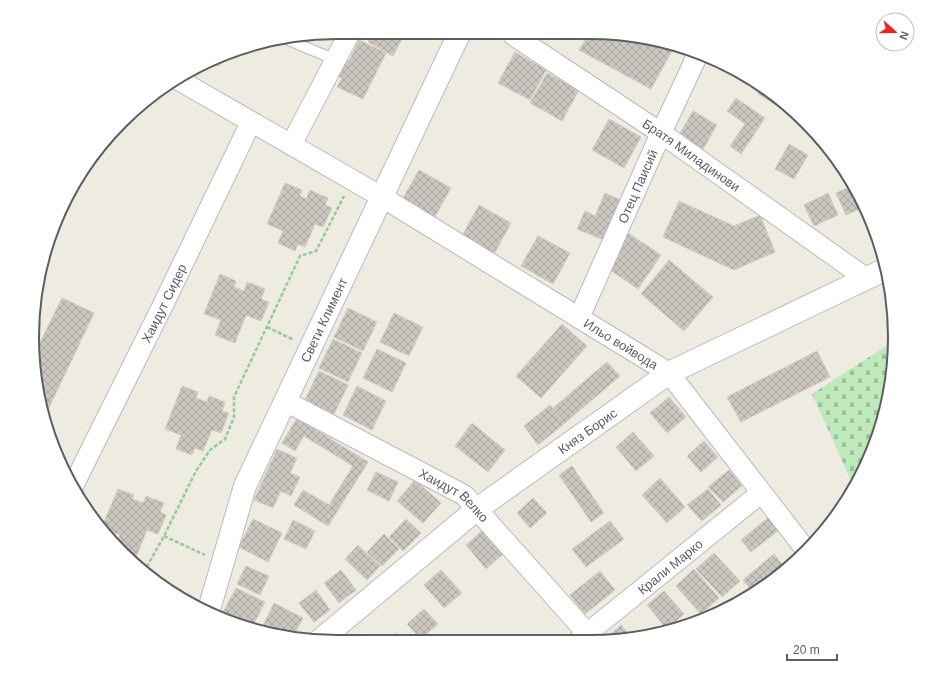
<svg xmlns="http://www.w3.org/2000/svg" width="927" height="674" viewBox="0 0 927 674" font-family="Arial,sans-serif">
	<defs>
		<pattern id="cemetery-stones" width="16" height="16" patternUnits="userSpaceOnUse"><rect width="16" height="16" fill="#bee9bb"/><path d="M2 7V4a2 2 0 0 1 4 0v3zM10 15v-3a2 2 0 0 1 4 0v3z" fill="#9dc09c"/></pattern>
		<pattern id="building-cross-hatch" width="8" height="8" patternUnits="userSpaceOnUse"><rect width="8" height="8" fill="#cbc7c0"/><path d="M0 0l8 8M0 8l8-8" fill="none" stroke="#a8a5a0"/></pattern>
	</defs>
	<rect width="100%" height="100%" fill="#eeebe1"/>
	<!-- cemetery -->
	<path fill="url(#cemetery-stones)" d="M894 341C895 387 879 447 854 487L812 394Z"/>
	<!-- building -->
	<g fill="url(#building-cross-hatch)" stroke="#d4ccbf">
		<path d="M373 33H405L393 56 368 42Z"/>
		<path d="M587 37 650 38 674 47 651 89 579 50Z"/>
		<path d="M359 40 386 53 363 99 337 87 342 78 334 75 342 58 349 61Z"/>
		<path d="M515 52 546 70 530 100 498 83Z"/>
		<path d="M222 59 219 66 211 64Z"/>
		<path d="M547 73 579 90 562 121 530 103Z"/>
		<path d="M761 88 778 102 776 105 758 94Z"/>
		<path d="M736 98 765 118 741 154 730 146 745 124 727 111Z"/>
		<path d="M693 111 717 125 703 149 679 135Z"/>
		<path d="M609 119 641 137 624 168 592 150Z"/>
		<path d="M789 144 808 155 794 179 775 169Z"/>
		<path d="M419 170 451 188 434 218 402 200Z"/>
		<path d="M285 183 302 190 300 196 306 199 310 190 328 198 325 205 332 208 323 227 315 224 305 247 298 244 295 251 278 243 283 231 267 224Z"/>
		<path d="M854 185 864 207 846 215 836 193Z"/>
		<path d="M605 193 623 201 606 241 577 229 585 211 595 216Z"/>
		<path d="M828 193 838 215 814 226 804 205Z"/>
		<path d="M679 201 734 226 760 215 775 252 734 270 663 237Z"/>
		<path d="M479 205 511 223 494 254 462 236Z"/>
		<path d="M625 231 661 255 638 289 603 265Z"/>
		<path d="M538 236 570 253 553 284 521 266Z"/>
		<path d="M669 260 713 297 684 331 641 294Z"/>
		<path d="M220 274 236 281 234 287 244 291 247 282 265 289 261 299 269 302 261 321 246 315 235 343 215 335 221 320 204 314Z"/>
		<path d="M62 298 94 313 45 416 35 377V353Z"/>
		<path d="M348 308 377 322 363 351 334 337Z"/>
		<path d="M394 313 423 327 409 356 380 342Z"/>
		<path d="M562 324 587 346 541 398 516 376Z"/>
		<path d="M333 339 362 353 348 382 319 368Z"/>
		<path d="M377 349 406 363 392 392 363 378Z"/>
		<path d="M817 351 830 377 741 422 727 397Z"/>
		<path d="M607 362 620 376 565 423 552 409Z"/>
		<path d="M319 371 348 385 334 414 305 400Z"/>
		<path d="M182 386 198 392 196 398 207 402 209 396 225 402 222 411 229 413 221 433 212 430 203 451 195 448 192 455 176 449 181 435 165 429Z"/>
		<path d="M357 386 386 401 372 430 343 415Z"/>
		<path d="M669 397 686 417 667 433 650 413Z"/>
		<path d="M550 405 565 423 538 445 524 426Z"/>
		<path d="M297 418 368 462 328 526 294 505 303 490 329 505 353 466 304 436 295 451 282 443Z"/>
		<path d="M472 423 505 450 488 472 455 446Z"/>
		<path d="M633 432 654 456 636 471 616 447Z"/>
		<path d="M704 441 718 457 701 472 687 456Z"/>
		<path d="M277 449 297 458 290 473 300 477 291 496 281 491 273 508 254 500Z"/>
		<path d="M572 466 604 513 591 522 559 475Z"/>
		<path d="M729 470 742 486 723 502 708 487Z"/>
		<path d="M376 472 398 482 389 501 367 490Z"/>
		<path d="M660 478 685 507 667 523 642 495Z"/>
		<path d="M415 480 441 503 423 523 397 501Z"/>
		<path d="M118 489 134 495 132 499 143 503 146 496 164 503 160 512 166 515 158 534 147 530 136 557 123 553 116 545 120 535 102 527Z"/>
		<path d="M708 489 721 505 702 521 687 505Z"/>
		<path d="M533 498 547 513 530 528 517 513Z"/>
		<path d="M769 517 779 530 751 552 741 540Z"/>
		<path d="M253 519 282 533 268 562 239 547Z"/>
		<path d="M406 519 421 533 403 551 389 537Z"/>
		<path d="M293 520 315 531 306 549 284 539Z"/>
		<path d="M610 521 624 539 586 567 572 549Z"/>
		<path d="M483 530 503 554 486 569 466 545Z"/>
		<path d="M384 534 399 549 382 566 367 552Z"/>
		<path d="M358 545 380 566 367 580 345 559Z"/>
		<path d="M714 553 740 581 722 597 696 569Z"/>
		<path d="M774 554 785 567 753 592 743 580Z"/>
		<path d="M246 566 269 576 260 595 237 584Z"/>
		<path d="M694 569 719 598 701 614 676 586Z"/>
		<path d="M341 570 356 590 339 603 324 583Z"/>
		<path d="M441 570 462 593 444 608 424 585Z"/>
		<path d="M600 571 615 590 585 614 570 595Z"/>
		<path d="M236 588 265 602 251 629 221 616Z"/>
		<path d="M316 590 330 610 314 622 299 603Z"/>
		<path d="M664 591 684 614 669 627 666 628 647 605Z"/>
		<path d="M274 603 303 618 293 637 260 632Z"/>
		<path d="M424 609 438 624 421 639 407 624Z"/>
		<path d="M621 625 633 639 604 640Z"/>
		<path d="M395 633 402 641H386Z"/>
		<path d="M501 636 504 640H495Z"/>
		<path d="M527 636 530 640H522Z"/>
	</g>
	<g fill="none" stroke-linecap="round" stroke-linejoin="round">
		<!-- lane casing -->
		<g stroke="#b7bbbf" stroke-width="12">
			<path id="lane" d="M286 39 336 60"/>
		</g>
		<!-- street casing -->
		<g stroke="#b7bbbf" stroke-width="22">
			<g id="street">
				<path id="s1" d="M513 35 661 133 867 279"/>
				<path id="s2" d="M177 79 382 197 669 373 806 550"/>
				<path d="M291 145 350 32"/>
				<path id="s3" d="M579 318 661 133 697 56"/>
				<path id="s4" d="M285 401 464 495 587 633"/>
				<path id="s5" d="M74 484 163 305 251 122"/>
				<path id="s6" d="M579 640 761 493"/>
			</g>
		</g>
		<!-- secondary casing -->
		<g stroke="#b7bcc2" stroke-width="24">
			<g id="secondary">
				<path id="s7" d="M208 613 245 486 459 34"/>
				<path id="s8" d="M319 641 477 509 669 373 886 269"/>
			</g>
		</g>
		<!-- path -->
		<g stroke="#94ca9f" stroke-width="2.5" stroke-dasharray="4 2" stroke-linecap="butt">
			<path d="M267 327 294 340"/>
			<path d="M164 536 205 555"/>
			<path d="M144 572 164 536 196 471 210 450 225 439 234 417V397L300 256 316 251 344 196"/>
		</g>
		<!-- lane -->
		<use href="#lane" stroke="#fff" stroke-width="10"/>
		<!-- street -->
		<use href="#street" stroke="#fff" stroke-width="20"/>
		<!-- secondary -->
		<use href="#secondary" stroke="#fff" stroke-width="22"/>
	</g>
	<g text-anchor="middle" stroke-width="4" stroke-linejoin="round" paint-order="stroke">
		<!-- street labels -->
		<g font-size="13" fill="#5a5f64" stroke="#fff">
			<text dy="5" stroke="none"><textPath href="#s1" startOffset="215">Братя Миладинови</textPath></text>
			<text dy="5" stroke="none"><textPath href="#s3" startOffset="144">Отец Паисий</textPath></text>
			<text dy="5" stroke="none"><textPath href="#s5" startOffset="202">Хаидут Сидер</textPath></text>
			<text dy="5" stroke="none"><textPath href="#s7" startOffset="316">Свети Климент</textPath></text>
			<text dy="5" stroke="none"><textPath href="#s2" startOffset="517">Ильо войвода</textPath></text>
			<text dy="5" stroke="none"><textPath href="#s8" startOffset="341">Княз Борис</textPath></text>
			<text dy="5" stroke="none"><textPath href="#s4" startOffset="194">Хаидут Велко</textPath></text>
			<text dy="5" stroke="none"><textPath href="#s6" startOffset="117">Крали Марко</textPath></text>
		</g>
	</g>
	<!-- crop -->
	<path d="M0 0H927V674H0ZM337 39H590A298 298 0 0 1 888 337V337A298 298 0 0 1 590 635H337A298 298 0 0 1 39 337V337A298 298 0 0 1 337 39Z" fill="#fff" fill-rule="evenodd"/>
	<path fill="none" stroke="#5a5f64" stroke-width="2" d="M337 39H590A298 298 0 0 1 888 337V337A298 298 0 0 1 590 635H337A298 298 0 0 1 39 337V337A298 298 0 0 1 337 39Z"/>
	<!-- north arrow -->
	<g transform="translate(895 32) rotate(111)"><circle r="19" fill="#ffffff" stroke="#bdbfc1"/>
	<path d="M0-3L7 15L0 10L-7 15Z" fill="#fa1f1c"/>
	<text y="-6" font-size="11" font-weight="bold" text-anchor="middle" fill="#5a5f64">N</text>
	</g>
	<!-- scale -->
	<path d="M787 654v6h50v-6" fill="none" stroke="#5a5f64" stroke-width="2"/>
	<text x="793" y="654" font-size="12" fill="#5a5f64" stroke="#ffffff" stroke-width="3" paint-order="stroke">20 m</text>
</svg>
